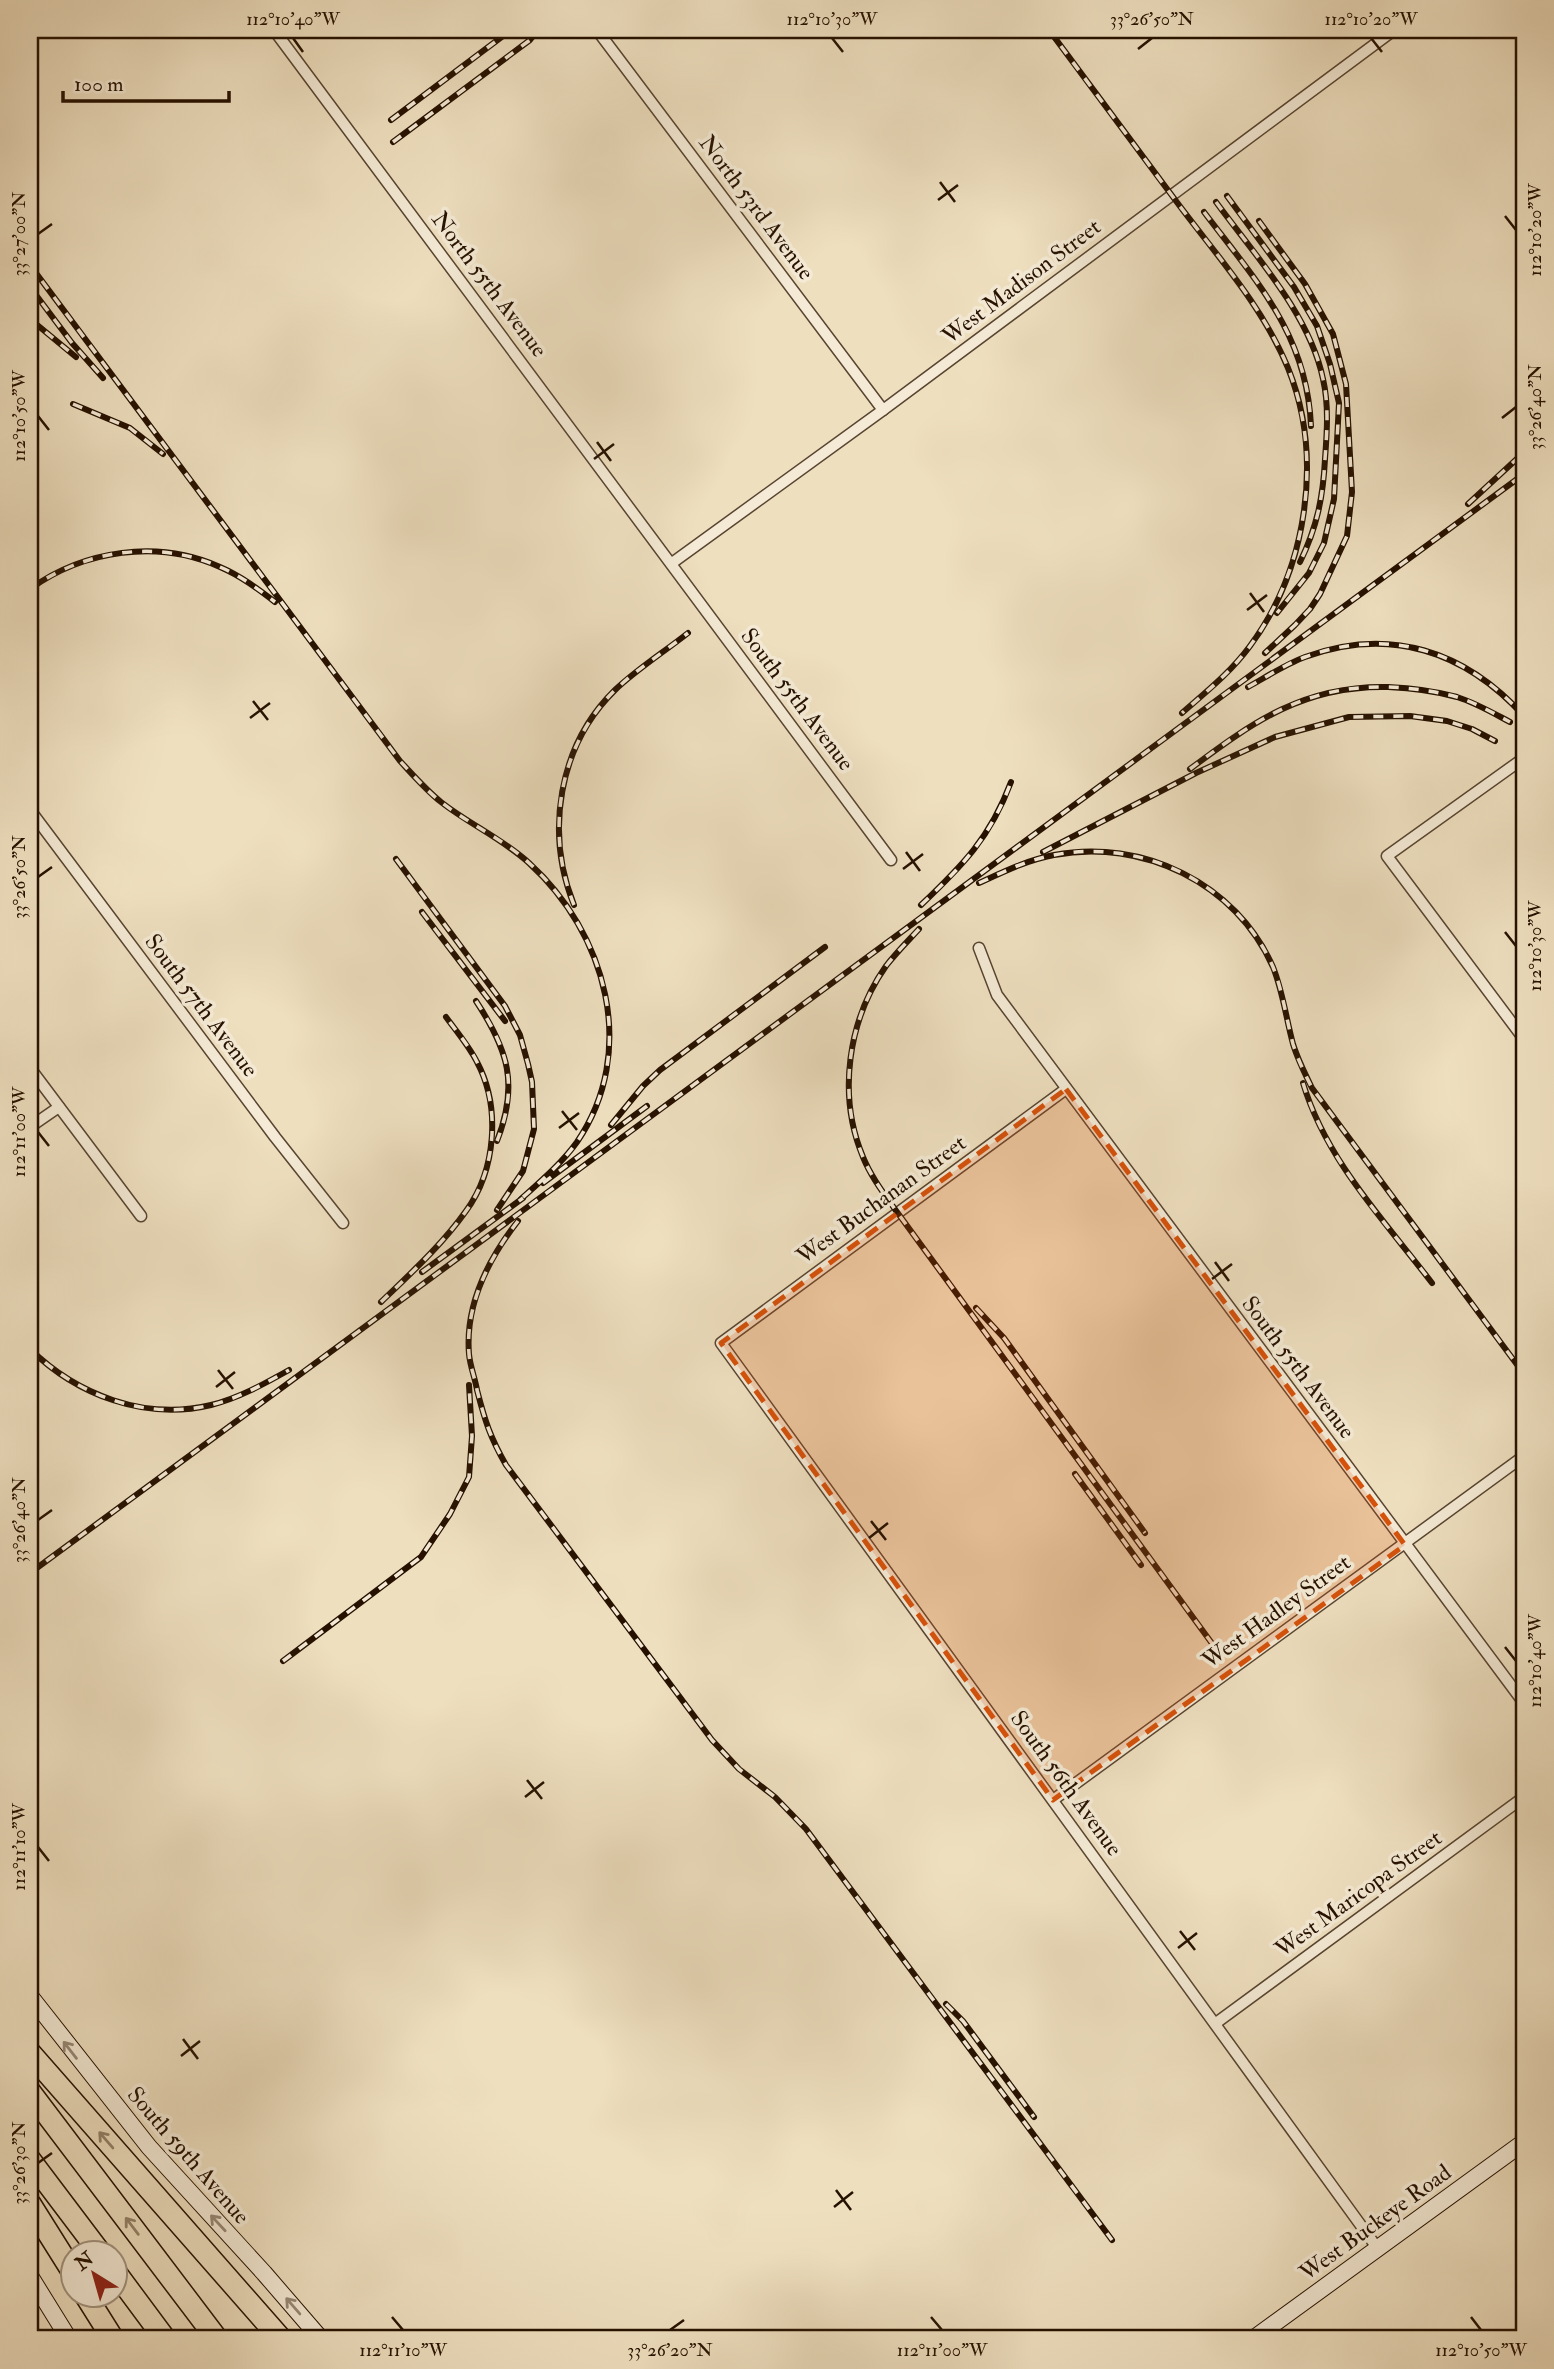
<svg xmlns="http://www.w3.org/2000/svg" width="1554" height="2369" viewBox="0 0 1554 2369" font-family="'IM FELL Double Pica',serif">
	<rect width="100%" height="100%" fill="#eedfbf"/>
	<filter id="stains"><feTurbulence type="fractalNoise" baseFrequency=".00286" numOctaves="4"/><feColorMatrix values="0 0 0 0 .2 0 0 0 0 .09 0 0 0 0 .02 0 0 0 .5 -.17"/></filter>
	<radialGradient id="worn" r=".72"><stop offset=".6" stop-color="#630" stop-opacity="0"/><stop offset="1" stop-color="#630" stop-opacity=".3"/></radialGradient>
	<g fill="none" stroke-linecap="round" stroke-linejoin="round">
		<!-- minor casing -->
		<g stroke="#584430" stroke-width="13">
			<g id="minor">
				<path d="M274 30 891 860"/>
				<path d="M597 30 883 410"/>
				<path d="M672 563 883 410 1394 30"/>
				<path d="M1524 758 1387 856 1524 1039"/>
				<path d="M30 810 275 1137 343 1223"/>
				<path d="M979 948 997 995 1524 1703"/>
				<path d="M30 1068 141 1216"/>
				<path d="M1066 1089 721 1343 1378 2249"/>
				<path d="M30 1127 59 1107"/>
				<path d="M1053 1800 1524 1456"/>
				<path d="M1216 2023 1524 1797"/>
			</g>
		</g>
		<!-- secondary casing -->
		<g stroke="#261100" stroke-width="18">
			<g id="secondary">
				<path d="M30 1996 149 2147 264 2273 321 2339"/>
				<path d="M30 2276 69 2339"/>
				<path d="M1253 2339 1524 2142"/>
			</g>
		</g>
		<!-- motorway casing -->
		<g stroke="#261100" stroke-width="24">
			<g id="motorway">
				<path d="M30 2053 281 2339"/>
				<path d="M30 2092 217 2339"/>
				<path d="M30 2160 101 2254"/>
				<path d="M30 2204 74 2274"/>
				<path d="M116 2273 165 2339"/>
				<path d="M86 2296 113 2339"/>
			</g>
		</g>
		<!-- minor -->
		<use href="#minor" stroke="#f4ead5" stroke-width="10"/>
		<!-- secondary -->
		<use href="#secondary" stroke="#f4ead5" stroke-width="16"/>
		<!-- motorway -->
		<use href="#motorway" stroke="#eedfbf" stroke-width="21"/>
		<!-- rail casing -->
		<g stroke="#261100" stroke-width="6">
			<g id="rail">
				<path d="M1049 30C1092 88 1135 146 1179 205 1218 257 1263 307 1288 368 1324 457 1307 569 1250 646 1231 672 1206 692 1182 713"/>
				<path d="M391 120 511 30"/>
				<path d="M393 142 530 40 538 30"/>
				<path d="M1227 196 1294 287 1317 326 1330 364 1339 403 1334 499 1324 543 1309 573 1277 613"/>
				<path d="M1216 202C1254 254 1310 315 1323 379 1329 405 1327 432 1325 459 1323 498 1317 527 1300 562"/>
				<path d="M1204 212C1256 281 1307 334 1311 426"/>
				<path d="M1259 221 1305 284 1333 334 1346 384 1352 492 1347 536 1320 594 1310 609 1295 625 1265 653"/>
				<path d="M30 265 400 761C413 775 426 790 441 802 469 824 503 839 529 863 606 933 639 1051 577 1142 562 1163 541 1181 521 1199"/>
				<path d="M30 287 72 343 103 378"/>
				<path d="M30 319 76 357"/>
				<path d="M73 404 130 428 163 454"/>
				<path d="M1468 504 1520 456 1524 448"/>
				<path d="M30 589C84 550 158 539 220 567 241 576 258 589 275 602"/>
				<path d="M1248 687C1266 677 1286 664 1305 657 1390 626 1465 651 1524 716"/>
				<path d="M1190 769C1254 721 1305 685 1388 687 1411 688 1435 691 1457 697 1476 703 1493 713 1510 722"/>
				<path d="M1043 852 1196 773 1275 737 1349 717 1410 716 1447 721 1472 729 1495 741"/>
				<path d="M396 859 505 1006 520 1035 528 1064 532 1082 534 1129 523 1171 497 1210"/>
				<path d="M979 883C1003 872 1027 860 1054 855 1142 838 1236 883 1273 967 1283 992 1286 1018 1293 1044 1298 1060 1305 1074 1312 1088L1524 1374"/>
				<path d="M574 905C545 833 558 746 615 690 637 669 664 652 688 633"/>
				<path d="M921 905C963 865 990 838 1011 782"/>
				<path d="M422 912 505 1021"/>
				<path d="M919 929C908 941 896 953 886 966 848 1020 837 1095 863 1157 871 1177 885 1195 897 1212L1219 1653"/>
				<path d="M476 1001C508 1050 519 1084 497 1141"/>
				<path d="M1303 1083C1326 1160 1384 1220 1432 1283"/>
				<path d="M611 1125 643 1086 660 1070 825 947"/>
				<path d="M543 1183 647 1106"/>
				<path d="M518 1221C489 1258 465 1305 469 1354 470 1366 475 1378 477 1390 485 1421 490 1437 506 1465L712 1740 739 1769 775 1797 806 1829 1112 2240"/>
				<path d="M422 1272 523 1198"/>
				<path d="M381 1302C410 1274 442 1245 466 1211 496 1170 501 1107 477 1062 469 1046 457 1032 446 1017"/>
				<path d="M976 1308 1004 1338 1145 1533"/>
				<path d="M30 1349C77 1395 145 1421 211 1405 239 1398 264 1384 289 1370"/>
				<path d="M1075 1474 1141 1565"/>
				<path d="M30 1573 1524 474"/>
				<path d="M283 1661 421 1557 450 1514 469 1477 472 1436 469 1385"/>
				<path d="M946 2004 963 2021 1034 2117"/>
			</g>
		</g>
		<!-- rail -->
		<use href="#rail" stroke="#f4ead5" stroke-width="3.5" stroke-dasharray="10" stroke-linecap="butt"/>
	</g>
	<!-- one-way arrows -->
	<defs><path id="oneway-shaft" d="M-6 0H5M1.5-3L5.5 0L1.5 3" fill="none" stroke-width="1.6" stroke-linecap="round" stroke-linejoin="round" transform="scale(1.75)"/></defs>
	<g stroke="#978875">
		<use href="#oneway-shaft" transform="translate(70 2050) rotate(-128)"/>
		<use href="#oneway-shaft" transform="translate(218 2223) rotate(-133)"/>
		<use href="#oneway-shaft" transform="translate(293 2306) rotate(-131)"/>
	</g>
	<g stroke="#948269">
		<use href="#oneway-shaft" transform="translate(106 2140) rotate(-131)"/>
		<use href="#oneway-shaft" transform="translate(132 2226) rotate(-127)"/>
	</g>
	<!-- marked area -->
	<path fill="#d5520b" fill-opacity="0.2" stroke="#d5520b" stroke-width="5" stroke-dasharray="14 9" stroke-linejoin="round" d="M1066 1089 1405 1545 1053 1800 721 1343Z"/>
	<!-- ticks -->
	<path fill="none" stroke="#261100" stroke-width="2.5" d="M293 38 303 52M832 38 843 52M1371 38 1382 52M1138 49 1152 38M940 182 955 202M938 200 958 185M1505 216 1516 230M38 234 52 224M38 416 49 430M1502 418 1516 407M597 442 611 461M594 459 614 444M1250 593 1264 612M1247 610 1267 595M253 701 268 720M250 718 270 703M906 852 920 871M903 869 923 854M38 877 52 867M1505 932 1516 946M562 1111 577 1130M559 1128 579 1113M38 1132 49 1146M1215 1262 1229 1281M1212 1279 1232 1264M218 1370 233 1389M216 1387 235 1372M38 1520 52 1510M871 1521 886 1540M869 1538 888 1523M1505 1647 1516 1661M527 1780 542 1799M525 1797 544 1782M38 1847 49 1861M1180 1931 1195 1950M1178 1948 1197 1933M183 2039 198 2059M181 2056 200 2041M38 2163 52 2153M836 2190 851 2210M834 2207 853 2192M392 2317 403 2330M931 2317 942 2330M1471 2317 1481 2330M670 2330 684 2320"/>
	<g text-anchor="middle" stroke-width="7" stroke-linejoin="round" paint-order="stroke">
		<!-- street labels -->
		<g font-size="23" fill="#261100" stroke="#f4ead5">
			<text transform="translate(757 207) rotate(53)" y="8">North 53rd Avenue</text>
			<text transform="translate(1021 281) rotate(-37)" y="8">West Madison Street</text>
			<text transform="translate(490 284) rotate(53)" y="8">North 55th Avenue</text>
			<text transform="translate(798 699) rotate(53)" y="8">South 55th Avenue</text>
			<text transform="translate(202 1005) rotate(53)" y="8">South 57th Avenue</text>
			<text transform="translate(881 1199) rotate(-36)" y="8">West Buchanan Street</text>
			<text transform="translate(1299 1367) rotate(53)" y="8">South 55th Avenue</text>
			<text transform="translate(1276 1611) rotate(-36)" y="8">West Hadley Street</text>
			<text transform="translate(1067 1783) rotate(54)" y="8">South 56th Avenue</text>
			<text transform="translate(1358 1893) rotate(-36)" y="8">West Maricopa Street</text>
			<text transform="translate(189 2155) rotate(49)" y="8">South 59th Avenue</text>
			<text transform="translate(1375 2222) rotate(-36)" y="8">West Buckeye Road</text>
		</g>
	</g>
	<!-- margin -->
	<rect width="1554" height="2369" fill="none" stroke="#eedfbf" stroke-width="77"/>
	<!-- north arrow -->
	<g transform="translate(94 2274) rotate(323)"><circle r="33" fill="#f4ead5" stroke="#a29380" stroke-width="2"/>
	<path d="M0-5L12 26L0 18L-12 26Z" fill="#8f2418"/>
	<text y="-10" font-size="19" font-weight="bold" text-anchor="middle" fill="#261100">N</text>
	</g>
	<!-- scale -->
	<path d="M63 91v10h166v-10" fill="none" stroke="#261100" stroke-width="3.5"/>
	<text x="74" y="91" font-size="21" fill="#261100" stroke="#f4ead5" stroke-width="5" paint-order="stroke">100 m</text>
	<rect x="38" y="38" width="1478" height="2292" fill="none" stroke="#261100" stroke-width="2.5"/>
	<g font-size="18" text-anchor="middle" fill="#261100">
		<text x="293" y="25">112°10'40"W</text>
		<text x="832" y="25">112°10'30"W</text>
		<text x="1152" y="25">33°26'50"N</text>
		<text x="1371" y="25">112°10'20"W</text>
		<text transform="translate(1535 230) rotate(-90)" y="6">112°10'20"W</text>
		<text transform="translate(19 234) rotate(-90)" y="6">33°27'00"N</text>
		<text transform="translate(1535 407) rotate(-90)" y="6">33°26'40"N</text>
		<text transform="translate(19 416) rotate(-90)" y="6">112°10'50"W</text>
		<text transform="translate(19 877) rotate(-90)" y="6">33°26'50"N</text>
		<text transform="translate(1535 946) rotate(-90)" y="6">112°10'30"W</text>
		<text transform="translate(19 1132) rotate(-90)" y="6">112°11'00"W</text>
		<text transform="translate(19 1520) rotate(-90)" y="6">33°26'40"N</text>
		<text transform="translate(1535 1661) rotate(-90)" y="6">112°10'40"W</text>
		<text transform="translate(19 1847) rotate(-90)" y="6">112°11'10"W</text>
		<text transform="translate(19 2163) rotate(-90)" y="6">33°26'30"N</text>
		<text x="403" y="2356">112°11'10"W</text>
		<text x="670" y="2356">33°26'20"N</text>
		<text x="942" y="2356">112°11'00"W</text>
		<text x="1481" y="2356">112°10'50"W</text>
	</g>
	<rect width="100%" height="100%" filter="url(#stains)"/>
	<rect width="100%" height="100%" fill="url(#worn)"/>
</svg>
